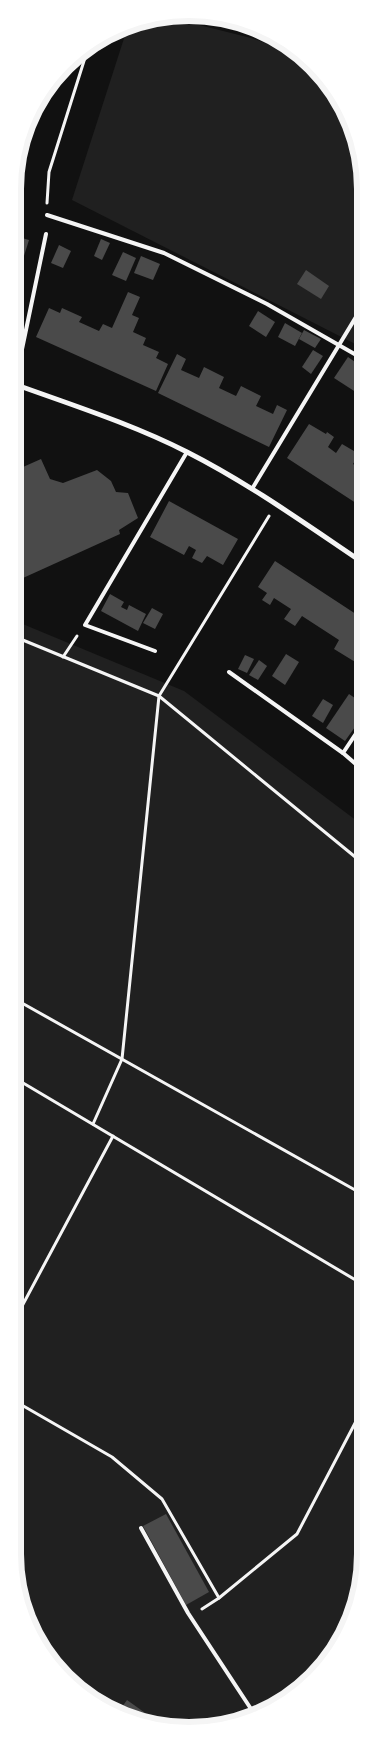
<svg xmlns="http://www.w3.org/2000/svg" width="378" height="1743" viewBox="0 0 378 1743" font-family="Cabin,sans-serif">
	<rect width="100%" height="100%" fill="#111"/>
	<!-- green -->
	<g fill="#202020">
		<path d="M167 17 251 38 301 55 314 64 352 121 365 177V349L72 200 128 26 143 19Z"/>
		<path d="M13 620 184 691 365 827 364 1577 342 1642 305 1687 245 1721 178 1730 121 1717 64 1679 26 1621 13 1554Z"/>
	</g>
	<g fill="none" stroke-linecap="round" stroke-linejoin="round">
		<!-- stream -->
		<g stroke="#333" stroke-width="7">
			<path d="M201 15 243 26 254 27"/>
			<path d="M168 17H169"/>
		</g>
	</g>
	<!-- building -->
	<g fill="#4a4a4a">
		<path d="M22 238 29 240 23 259 16 256Z"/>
		<path d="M101 239 110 243 102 260 94 256Z"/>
		<path d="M59 245 71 251 63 268 51 263Z"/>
		<path d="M123 252 136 258 126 281 112 275Z"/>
		<path d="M141 256 160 264 153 280 134 273Z"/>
		<path d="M306 270 329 286 321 299 297 284Z"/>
		<path d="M128 292 140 297 132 315 139 318 133 332 146 338 143 345 159 352 156 358 168 364 156 391 36 337 49 308 60 313 62 308 82 317 79 322 99 331 103 324 112 328Z"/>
		<path d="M14 303 19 305 14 319Z"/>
		<path d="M258 311 275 322 266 337 249 326Z"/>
		<path d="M285 323 302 333 295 346 278 337Z"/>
		<path d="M304 330 321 339 315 348 299 339Z"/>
		<path d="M313 350 323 356 311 374 302 367Z"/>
		<path d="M177 354 186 359 181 370 199 378 204 367 224 377 219 388 236 396 241 386 261 396 256 406 273 414 277 405 287 410 269 447 158 393Z"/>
		<path d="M348 357 365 369V398L334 378Z"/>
		<path d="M309 424 326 434 327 432 334 437 328 447 336 453 342 444 359 454 353 464 365 472V509L287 458Z"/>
		<path d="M41 459 50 479 63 483 97 470 111 481 116 492 128 493 138 518 119 530 120 534 23 578 20 572 14 575V471Z"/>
		<path d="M169 501 238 539 223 565 207 556 202 563 192 558 196 550 189 546 184 555 150 537Z"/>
		<path d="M275 561 365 620V668L334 649 339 640 302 616 295 626 284 619 291 609 274 598 270 605 262 600 267 593 258 587Z"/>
		<path d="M110 594 124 602 121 607 127 610 129 605 146 614 138 631 101 611Z"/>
		<path d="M152 608 163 614 155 629 143 623Z"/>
		<path d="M286 654 299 662 285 685 272 676Z"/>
		<path d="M245 655 254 659 247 673 238 669Z"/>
		<path d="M259 660 267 666 258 680 249 675Z"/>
		<path d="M349 694 365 705V713L345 741 326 728Z"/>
		<path d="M323 699 333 705 323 723 312 716Z"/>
		<path d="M166 1514 209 1592 186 1605 143 1526Z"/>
		<path d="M127 1700 148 1715 143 1722 117 1714Z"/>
	</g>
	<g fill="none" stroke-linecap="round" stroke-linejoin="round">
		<!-- path -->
		<g stroke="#f5f5f5" stroke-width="3">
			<path d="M47 203 49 172 89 45"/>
			<path d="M13 636 159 696 365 865"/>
			<path d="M63 657 77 636"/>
			<path d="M13 998 364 1195"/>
			<path d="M13 1077 364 1285"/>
			<path d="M93 1124 122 1059 159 696 269 516"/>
			<path d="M13 1323 113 1136"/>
			<path d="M13 1400 112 1457 162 1499 219 1598 202 1609"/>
			<path d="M219 1598 297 1534 364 1406"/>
		</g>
		<!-- service -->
		<g stroke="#f5f5f5" stroke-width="4">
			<path d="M47 215 164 253 267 304 365 360"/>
			<path d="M14 369 21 354 46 234"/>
			<path d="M252 489 365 302"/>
			<path d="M155 651 85 625 187 452"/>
			<path d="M229 672 343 753 365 772"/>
			<path d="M343 753 365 720"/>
			<path d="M141 1528 188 1613 255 1715"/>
		</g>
		<!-- minor -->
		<path stroke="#f5f5f5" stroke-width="5" d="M14 384C72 405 132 424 187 452 250 484 307 525 365 564"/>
	</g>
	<!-- crop -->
	<path d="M0 0H378V1743H0ZM189 21H189A168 168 0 0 1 357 189V1554A168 168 0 0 1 189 1722H189A168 168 0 0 1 21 1554V189A168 168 0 0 1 189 21Z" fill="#fff" fill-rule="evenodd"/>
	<path fill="none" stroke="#f5f5f5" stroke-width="6" d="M189 21H189A168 168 0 0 1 357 189V1554A168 168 0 0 1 189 1722H189A168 168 0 0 1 21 1554V189A168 168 0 0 1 189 21Z"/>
</svg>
